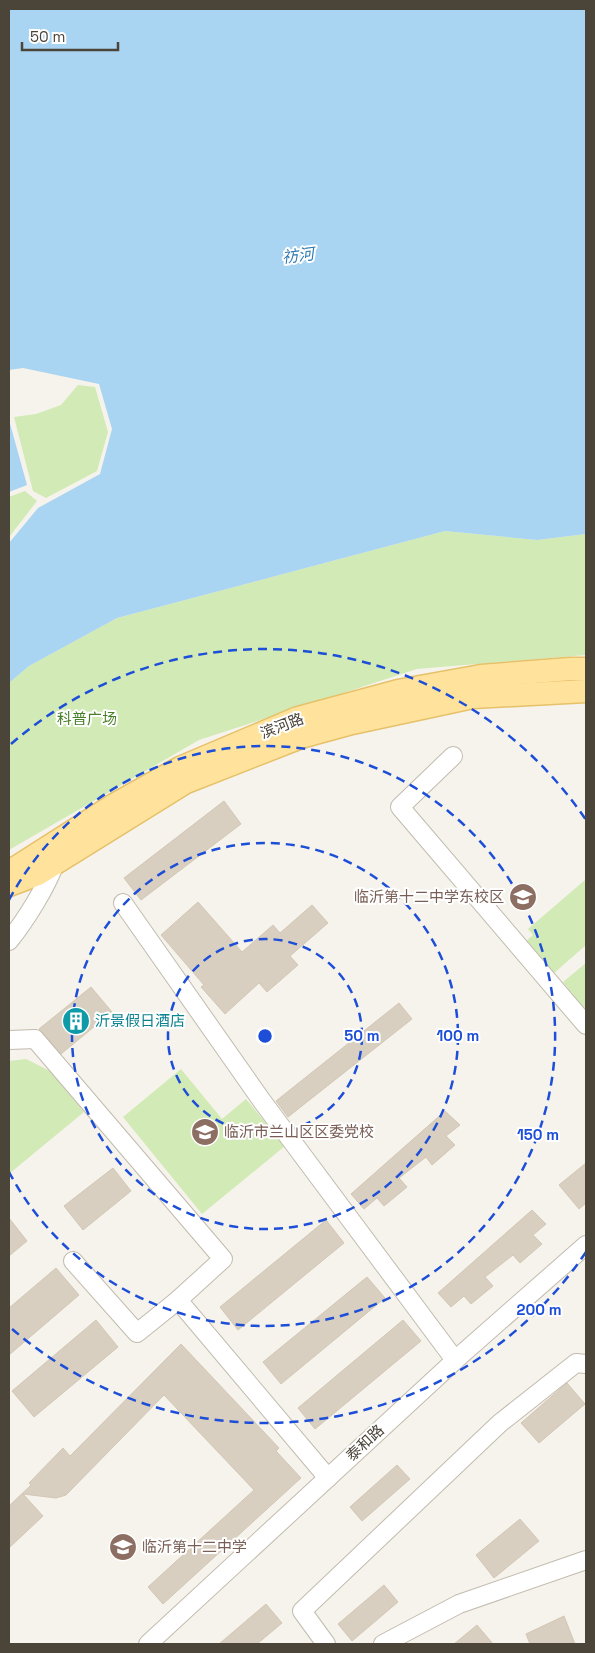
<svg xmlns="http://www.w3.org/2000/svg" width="595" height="1653" viewBox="0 0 595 1653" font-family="'Space Grotesk','Noto Sans SC',sans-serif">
	<rect width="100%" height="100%" fill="#f6f3ec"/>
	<!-- green -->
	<g fill="#d2eab5">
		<path d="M78 385 95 387 108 432 97 471 46 498 33 491 14 417 36 414 61 405Z"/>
		<path d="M25 491 37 501 9 537V497Z"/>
		<path d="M445 531 537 540 586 534V655L417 669 199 740 9 850V683L29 666 117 618Z"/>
		<path d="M585 880 586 882V945L553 974 525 942 533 935 528 929Z"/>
		<path d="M586 963V1011L563 982Z"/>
		<path d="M26 1059 50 1071 84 1112 10 1173 9 1171V1061Z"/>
		<path d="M181 1069 222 1119 246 1099 285 1146 202 1214 123 1117Z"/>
	</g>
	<!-- water -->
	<g fill="#a9d4f2">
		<path d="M9 9H586V534L537 540 445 531 117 618 29 666 9 683V543L38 508 100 474 112 429 99 384 23 368 9 370Z"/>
		<path d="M9 420 27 485 9 492Z"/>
	</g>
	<!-- building -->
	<g fill="#d8cfc1" stroke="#d3c7b4">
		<path d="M224 801 241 824 141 900 124 878Z"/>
		<path d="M198 902 242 952 273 925 280 933 312 905 328 923 290 956 298 965 267 992 259 983 225 1014 201 987 204 985 161 935Z"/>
		<path d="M91 987 112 1012 61 1054 39 1029Z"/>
		<path d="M399 1003 412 1019 288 1117 276 1101Z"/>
		<path d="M445 1111 460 1125 446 1136 455 1145 432 1165 426 1157 399 1178 407 1187 384 1206 377 1198 364 1209 351 1194Z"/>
		<path d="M586 1163V1203L579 1209 559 1185Z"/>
		<path d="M113 1168 131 1191 83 1230 64 1206Z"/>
		<path d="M532 1210 546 1224 533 1235 542 1244 520 1263 513 1255 485 1277 493 1286 471 1304 464 1296 451 1307 438 1293Z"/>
		<path d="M9 1218 27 1241 9 1256Z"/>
		<path d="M326 1220 344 1243 238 1330 220 1307Z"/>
		<path d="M56 1268 79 1295 9 1355V1308Z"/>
		<path d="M367 1277 385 1298 281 1384 263 1362Z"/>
		<path d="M96 1320 118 1347 34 1417 12 1391Z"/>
		<path d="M403 1320 421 1341 315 1429 298 1408Z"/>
		<path d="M181 1344 279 1448 276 1451 301 1478 163 1604 148 1587 254 1490 164 1395 66 1495 56 1498 23 1494 43 1516 9 1548V1506L31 1485 29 1483 63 1448 70 1456Z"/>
		<path d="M567 1383 585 1404 539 1443 521 1423Z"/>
		<path d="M397 1465 410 1479 362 1521 350 1507Z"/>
		<path d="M520 1519 539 1541 494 1578 476 1555Z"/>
		<path d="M384 1585 398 1602 352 1641 338 1624Z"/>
		<path d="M266 1604 282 1623 257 1644H219Z"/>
		<path d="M564 1616 575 1644H530L526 1634Z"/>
		<path d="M477 1625 493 1644H454Z"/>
	</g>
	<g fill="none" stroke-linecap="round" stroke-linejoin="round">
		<!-- minor casing -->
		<g stroke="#c2bbae" stroke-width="20">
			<g id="minor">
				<path d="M453 756 400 807 586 1025"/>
				<path d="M123 903 262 1101 455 1360"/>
				<path d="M9 941C25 921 46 888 55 863"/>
				<path d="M9 1040 35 1039 223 1259 178 1300 137 1333 73 1261"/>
				<path d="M178 1300 328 1478"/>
				<path d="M148 1644 462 1354 586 1245"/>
				<path d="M326 1644 302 1611 500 1423 576 1363 586 1364"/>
				<path d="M383 1644 459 1604 586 1560"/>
			</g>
		</g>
		<!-- major casing -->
		<g stroke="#e6c16a" stroke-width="25">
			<g id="major">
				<path d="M9 872 114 805 180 768 298 718 398 691 481 676 570 669H586"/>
				<path d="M9 885 38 874 186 782 301 737 352 723 473 697 586 691"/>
			</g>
		</g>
		<!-- minor -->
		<use href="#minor" stroke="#fff" stroke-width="18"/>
		<!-- major -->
		<use href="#major" stroke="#ffe39c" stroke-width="22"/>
	</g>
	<!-- distance rings -->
	<g fill="none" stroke="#1d4ed8" stroke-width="2.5" stroke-dasharray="9 6">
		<circle cx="265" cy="1036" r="97"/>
		<circle cx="265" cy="1036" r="193"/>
		<path d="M9 900A290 290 0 1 1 9 1172"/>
		<path d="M586 1252A387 387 0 0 1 11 1328M11 744A387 387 0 0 1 586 820"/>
	</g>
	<!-- icons -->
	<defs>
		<g id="school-disc" transform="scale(1.4375)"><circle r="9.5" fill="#8d6e63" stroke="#fff"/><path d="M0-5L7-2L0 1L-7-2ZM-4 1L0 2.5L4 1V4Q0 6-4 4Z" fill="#fff"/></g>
		<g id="building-disc" transform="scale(1.4375)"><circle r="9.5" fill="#0f9aa8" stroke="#fff"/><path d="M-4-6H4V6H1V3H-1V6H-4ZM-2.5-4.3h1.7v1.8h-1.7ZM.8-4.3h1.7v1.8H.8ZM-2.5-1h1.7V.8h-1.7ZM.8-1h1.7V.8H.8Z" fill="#fff"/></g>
	</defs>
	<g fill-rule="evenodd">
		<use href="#school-disc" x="523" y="897"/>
		<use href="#building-disc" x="76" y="1021"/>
		<use href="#school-disc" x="205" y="1132"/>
		<use href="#school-disc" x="123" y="1547"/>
	</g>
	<g text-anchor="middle" stroke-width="4" stroke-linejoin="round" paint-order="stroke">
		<!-- park labels -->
		<g font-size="15" fill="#4a7f2a" stroke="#fff">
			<text x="87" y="724">科普广场</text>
		</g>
		<!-- street labels -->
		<g font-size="15" fill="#4b4439" stroke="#fff">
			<text transform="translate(282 726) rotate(-21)" y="5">滨河路</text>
			<text transform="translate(365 1443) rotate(-43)" y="5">泰和路</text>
		</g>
		<!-- education labels -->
		<g font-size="15" fill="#785e54" stroke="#fff" text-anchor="start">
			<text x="504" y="902" text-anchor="end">临沂第十二中学东校区</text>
			<text x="224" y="1137">临沂市兰山区区委党校</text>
			<text x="142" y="1552">临沂第十二中学</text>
		</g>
		<!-- culture labels -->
		<g font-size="15" fill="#0d838f" stroke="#fff" text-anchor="start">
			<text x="95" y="1026">沂景假日酒店</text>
		</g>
		<!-- water labels -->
		<g font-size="16" font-style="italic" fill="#2e7ab2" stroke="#fff">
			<text transform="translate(298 255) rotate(-7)" y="6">祊河</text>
		</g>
	</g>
	<circle cx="265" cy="1036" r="8" fill="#1d4ed8" stroke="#fff" stroke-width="2.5"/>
	<g font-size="15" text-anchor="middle" font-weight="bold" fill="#1d4ed8" stroke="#fff" stroke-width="4" stroke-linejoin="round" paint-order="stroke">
		<text x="362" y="1041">50 m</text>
		<text x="458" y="1041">100 m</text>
		<text x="538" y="1140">150 m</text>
		<text x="539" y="1315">200 m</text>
	</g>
	<!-- border -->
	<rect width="595" height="1653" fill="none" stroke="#4b4439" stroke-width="20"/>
	<!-- scale -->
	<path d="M22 42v8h96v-8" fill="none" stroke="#4b4439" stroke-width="2.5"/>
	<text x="30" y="42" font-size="15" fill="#4b4439" stroke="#ffffff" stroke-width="4" paint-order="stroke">50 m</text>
</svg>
